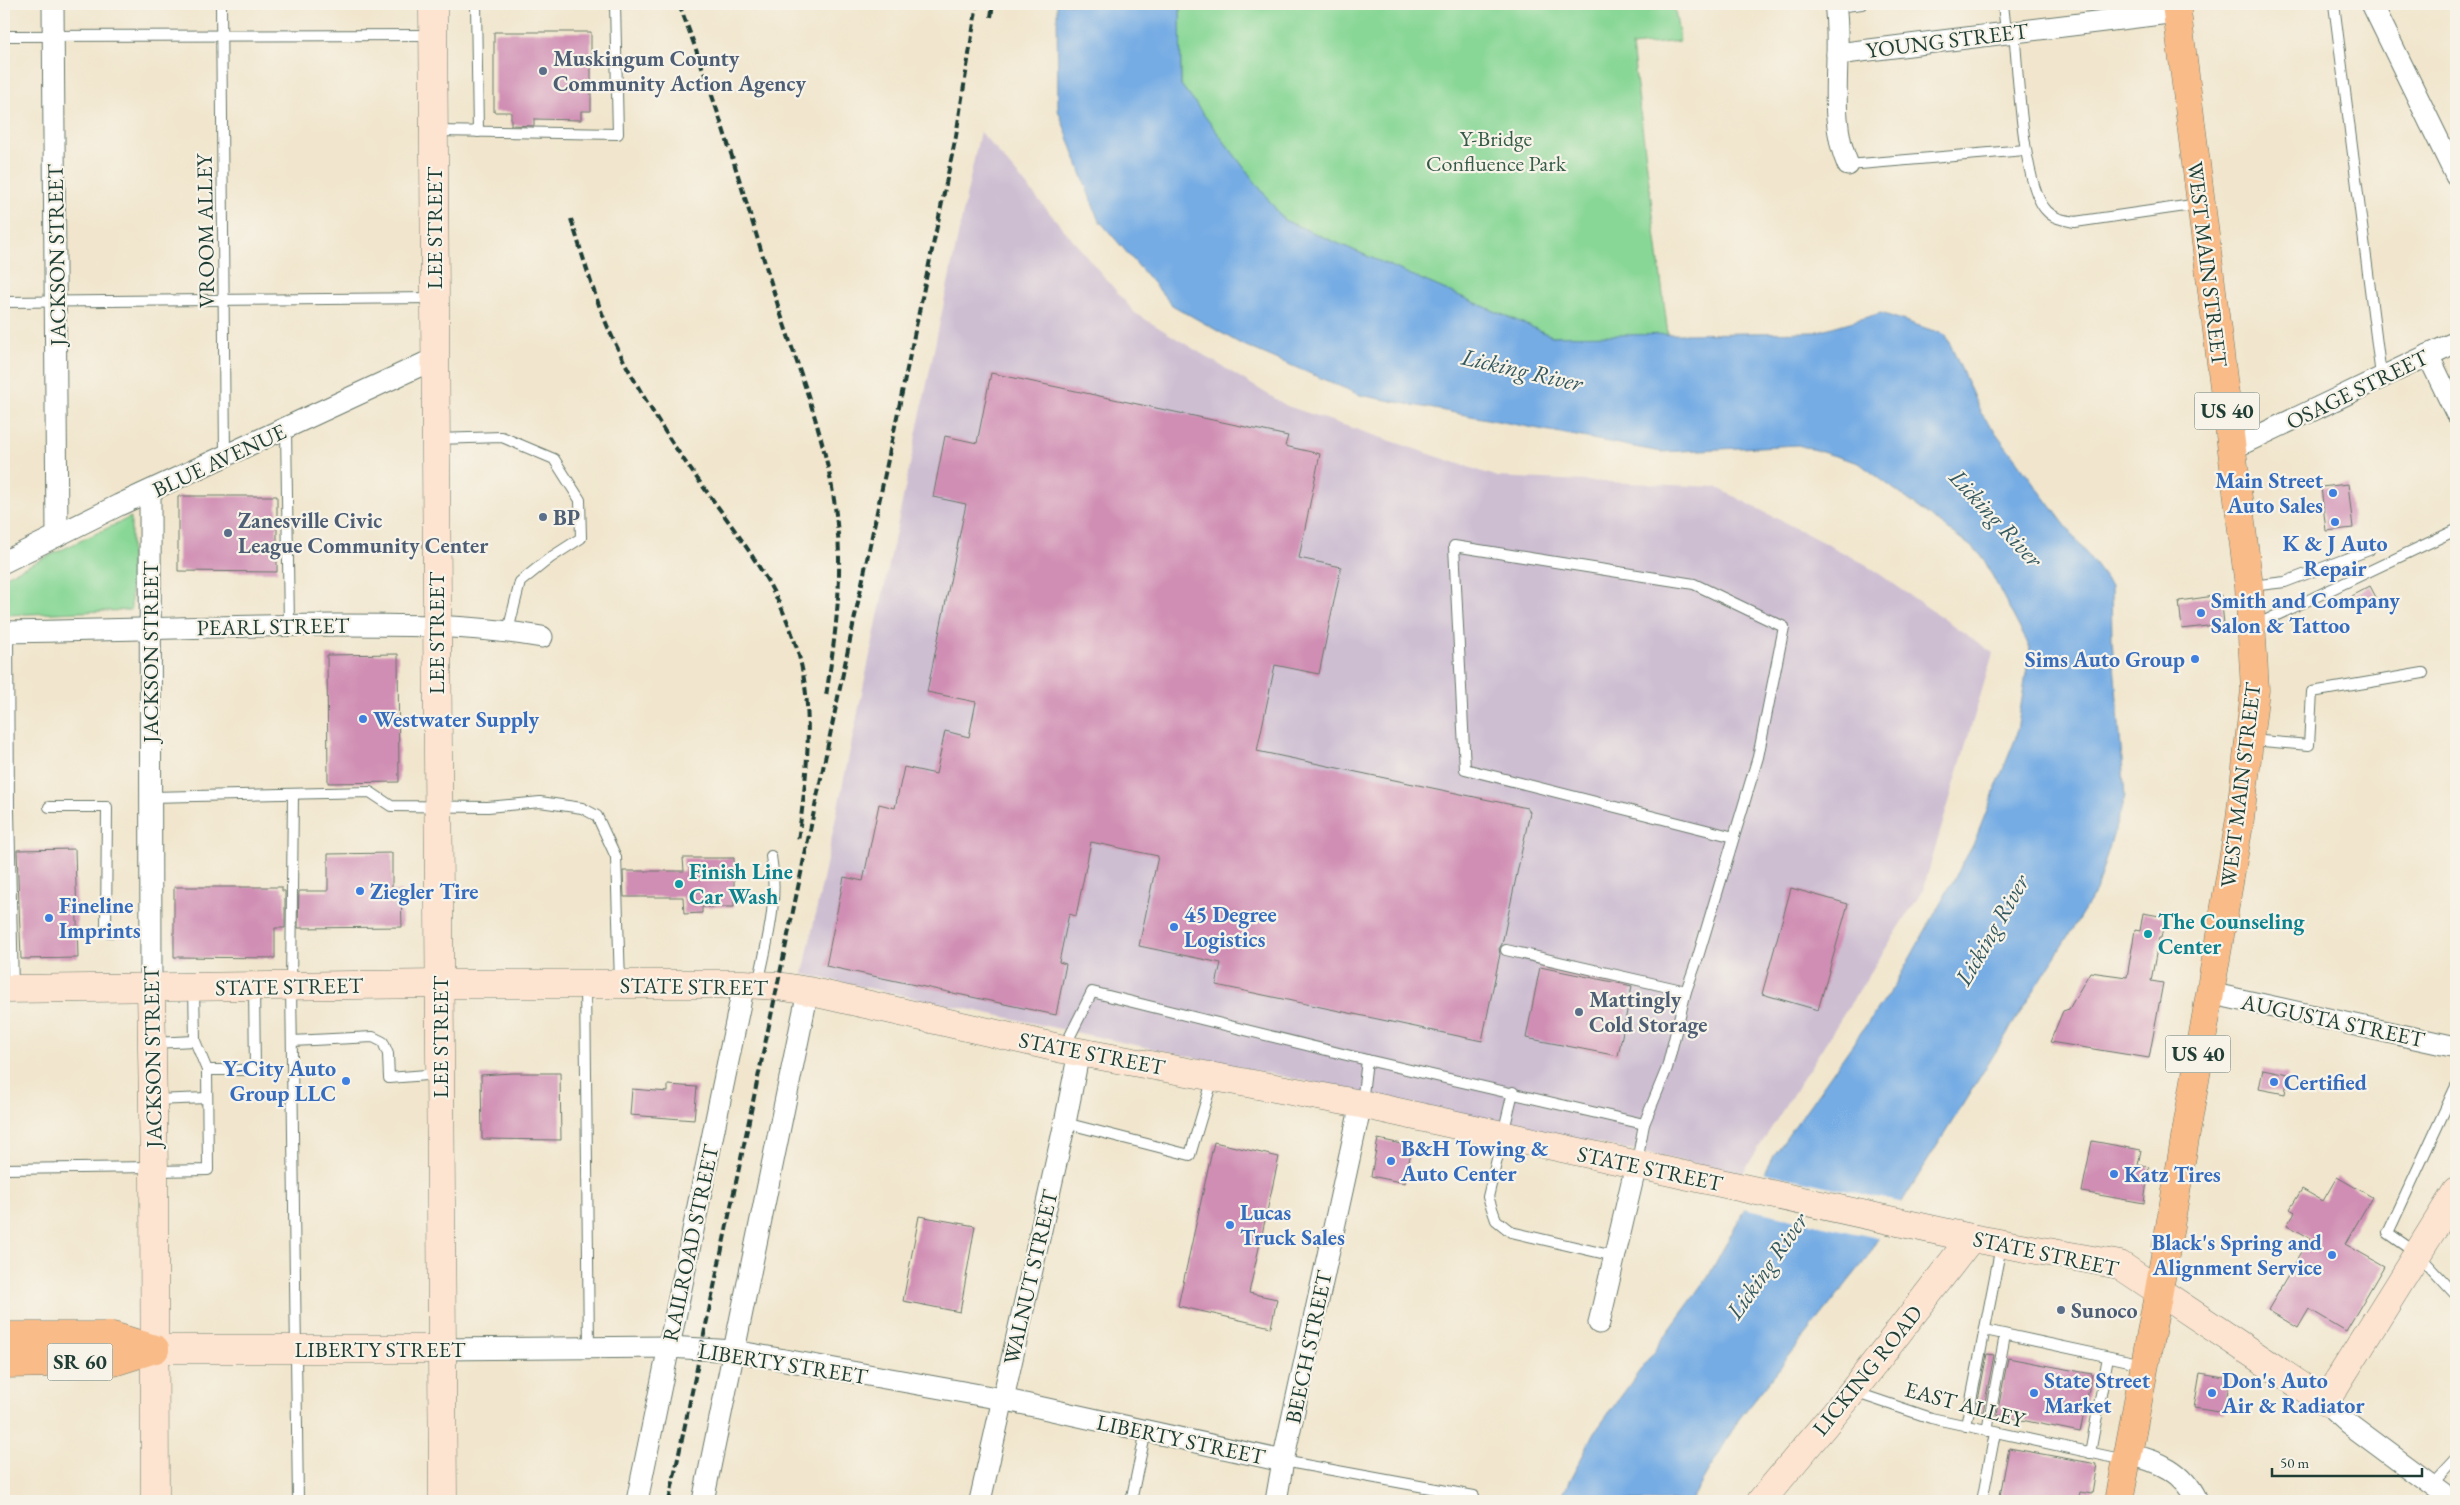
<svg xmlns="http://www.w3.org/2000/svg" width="2460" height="1505" viewBox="0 0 2460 1505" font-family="'EB Garamond',serif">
	<rect width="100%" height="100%" fill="#f7f3e8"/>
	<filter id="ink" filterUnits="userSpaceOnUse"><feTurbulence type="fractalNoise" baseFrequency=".02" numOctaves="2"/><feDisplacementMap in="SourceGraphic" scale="10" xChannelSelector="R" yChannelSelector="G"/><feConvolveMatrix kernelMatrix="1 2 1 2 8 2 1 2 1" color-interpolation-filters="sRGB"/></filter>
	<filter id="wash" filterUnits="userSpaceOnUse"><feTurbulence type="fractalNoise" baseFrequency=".0096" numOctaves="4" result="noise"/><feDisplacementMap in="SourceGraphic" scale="20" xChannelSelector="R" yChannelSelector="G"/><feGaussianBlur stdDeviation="1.12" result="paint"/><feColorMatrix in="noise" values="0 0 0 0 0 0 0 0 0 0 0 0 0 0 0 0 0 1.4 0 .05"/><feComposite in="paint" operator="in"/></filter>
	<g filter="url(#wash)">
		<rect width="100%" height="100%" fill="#f1e6cd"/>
		<!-- industrial -->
		<path fill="#cdbed2" d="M980 131 1135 313 1287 406 1498 477 1716 487 1865 564 1993 653 1923 890 1742 1174 803 974Z"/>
		<!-- green -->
		<g fill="#88d796" stroke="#548a65">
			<path d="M1180 4H1674L1680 41 1632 46 1668 335 1552 336 1284 220 1181 85Z"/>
			<path d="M131 517V610L4 615V577Z"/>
		</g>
		<!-- water -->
		<path fill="#75ace4" stroke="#4a748c" d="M1057 4H1180L1181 85 1284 220 1552 336 1815 332 1881 313 1946 335 1981 413 2111 586 2112 640 2125 796 2096 891 1867 1258 1739 1419 1691 1501H1559L1595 1432 1708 1277 1772 1158 1896 983 1973 845 2016 737 2030 648 1981 554 1859 463 1798 445 1661 452 1360 395 1239 343 1172 305 1098 219 1058 110Z"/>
		<!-- pier -->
		<path fill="#f1e6cd" d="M1762 1172 1904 1203 1882 1239 1743 1208Z"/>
		<g id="blocks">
			<!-- building -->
			<g fill="#d08eb4">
				<path d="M494 32H591V111H581V120L534 119V126L511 125V112H494Z"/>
				<path d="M991 373 1288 436 1285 446 1320 454 1299 558 1341 567 1319 674 1275 665 1257 751 1527 808 1530 812 1502 944 1499 949 1500 954 1482 1041 1216 985 1221 963 1139 946 1158 856 1091 842 1076 916 1069 914 1059 962 1066 964 1056 1015 826 966 844 877 863 881 879 804 895 808 904 767 936 774 945 731 969 737 976 702 927 692 966 504 933 497 945 436 977 443Z"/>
				<path d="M2348 484 2353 528 2326 531 2321 487Z"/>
				<path d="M178 496H277V572L178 571Z"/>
				<path d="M2370 586 2377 599 2359 609 2351 596Z"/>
				<path d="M2221 595 2224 624 2182 629 2179 601Z"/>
				<path d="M398 654 399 782 328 783 327 655Z"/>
				<path d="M75 849 78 958 21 959 17 850Z"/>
				<path d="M392 853V891H401L402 927 298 928 299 891H328V854Z"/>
				<path d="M683 858H734V907H702V913L684 914 683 897H624L623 871H684Z"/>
				<path d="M174 887H282V891H285V928H275V958L174 957Z"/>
				<path d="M1791 888 1848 904 1818 1010 1762 994Z"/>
				<path d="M2143 913 2165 917 2161 938H2159L2151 981 2163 983 2149 1058 2050 1042 2063 1011 2069 1009 2090 972 2127 977 2135 930 2140 931Z"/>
				<path d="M1540 967 1632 986 1618 1056 1526 1038Z"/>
				<path d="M2263 1069 2288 1074 2285 1094 2259 1089Z"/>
				<path d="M512 1073H560L561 1140 482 1139 481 1075Z"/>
				<path d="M668 1085 697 1087 694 1120 630 1115 632 1089 668 1092Z"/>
				<path d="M1378 1139 1412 1146 1405 1183 1371 1176Z"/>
				<path d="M2092 1141 2141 1150 2138 1165 2149 1167 2144 1203 2082 1192Z"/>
				<path d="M1214 1142 1279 1157 1249 1293 1277 1299 1271 1327 1178 1306Z"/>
				<path d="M2337 1177 2372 1197 2345 1244 2384 1266 2346 1331 2309 1309 2298 1328 2268 1310 2310 1238 2287 1225 2295 1212 2290 1209 2302 1189 2323 1201Z"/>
				<path d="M919 1216 975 1226 960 1312 903 1301Z"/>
				<path d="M1987 1354 1994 1355 1983 1412 1976 1411Z"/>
				<path d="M2008 1358 2092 1374 2080 1432 1997 1415Z"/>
				<path d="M2200 1373 2230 1378 2224 1413 2194 1408Z"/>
				<path d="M2009 1448 2097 1464 2092 1494 2080 1492 2078 1501H1999Z"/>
			</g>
		</g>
	</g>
	<g filter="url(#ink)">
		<use href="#blocks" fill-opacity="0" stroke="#68786a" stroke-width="1"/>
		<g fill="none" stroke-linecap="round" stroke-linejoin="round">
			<!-- lane casing -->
			<g stroke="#68786a" stroke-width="12">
				<g id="lane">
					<path d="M221 4 225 457"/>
					<path d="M476 4 478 132"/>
					<path d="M2003 4 2006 32"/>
					<path d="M2334 4 2381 376"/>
					<path d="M1836 7 1862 4"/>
					<path d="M2014 31C2018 69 2022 187 2047 211 2054 219 2065 220 2075 222L2199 204"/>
					<path d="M4 36 433 35"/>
					<path d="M435 131 618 134 615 4"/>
					<path d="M1848 165 2025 150"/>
					<path d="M4 302 433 298"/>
					<path d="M286 430 289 625"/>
					<path d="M436 439 502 437 554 459 580 500 581 538 550 558 520 582 508 631"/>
					<path d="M2251 586 2285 582 2369 550"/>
					<path d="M2254 626 2456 530"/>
					<path d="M8 632 9 810 13 989"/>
					<path d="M2251 740 2309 745 2312 692 2423 673"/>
					<path d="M293 794 291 987 298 1501"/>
					<path d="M151 797 370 792 391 806 488 807 540 802 582 808 597 816 616 857 620 983"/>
					<path d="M49 807H107L106 932 151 933"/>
					<path d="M1506 950 1686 991"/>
					<path d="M585 984 589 1348"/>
					<path d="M758 984C767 942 779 900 771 856"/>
					<path d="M292 1041 373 1037 383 1042 388 1054 389 1078 439 1074"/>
					<path d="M153 1043 195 1041"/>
					<path d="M1064 1048 1092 992 1367 1060 1644 1124 1637 1162"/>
					<path d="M207 1070H255L254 987"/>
					<path d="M2456 1086 2388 1233 2418 1254 2456 1295"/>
					<path d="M1513 1092 1488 1197 1496 1220 1511 1232 1614 1256"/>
					<path d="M154 1100 207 1098"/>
					<path d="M1362 1103 1367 1060"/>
					<path d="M1065 1123 1190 1155 1213 1078"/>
					<path d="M1644 1124 1667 1068 1686 991 1697 960 1758 757 1784 627 1694 584 1454 546 1465 769 1734 837"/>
					<path d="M4 1169 153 1167"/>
					<path d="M155 1171 208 1170 207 1070 195 1041 194 987"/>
					<path d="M1985 1330 2143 1364"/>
					<path d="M1854 1392 1931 1418 2125 1460"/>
					<path d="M1966 1426 2001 1246"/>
					<path d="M1987 1431 2005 1335"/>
					<path d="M2090 1453 2108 1357"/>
					<path d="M1283 1461 1474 1496"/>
					<path d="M2431 1485 2456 1458"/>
					<path d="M1131 1501 1146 1431"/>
					<path d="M1984 1501 1983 1496 1995 1433"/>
				</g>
			</g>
			<!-- street casing -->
			<g stroke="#68786a" stroke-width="23">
				<g id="street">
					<path d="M53 4 57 536"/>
					<path d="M1835 4C1843 57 1826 115 1848 165"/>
					<path d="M2372 4 2456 176"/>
					<path d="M1837 54 2177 12"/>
					<path d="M2428 355 2456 413"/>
					<path d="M2231 449 2456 342"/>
					<path d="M150 492 151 987"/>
					<path d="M4 562 119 505 434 359"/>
					<path d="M4 632C115 631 226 625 338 625 407 625 474 625 542 637"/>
					<path d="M2209 993 2456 1047"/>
					<path d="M1599 1323 1636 1165"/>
					<path d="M442 1349 669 1347 734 1351 1002 1399 1283 1461"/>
					<path d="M2325 1402 2348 1423 2453 1501"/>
					<path d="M2128 1454C2159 1461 2183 1471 2197 1501"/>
					<path d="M637 1501 744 984"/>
					<path d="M703 1501 808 991"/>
					<path d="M980 1501 1065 1123 1079 1052"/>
					<path d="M1276 1501 1283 1461 1361 1104"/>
				</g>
			</g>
			<!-- secondary casing -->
			<g stroke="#68786a" stroke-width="29">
				<g id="secondary">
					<path d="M433 4 443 1501"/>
					<path d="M151 987 154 1171 155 1501"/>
					<path d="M4 989 439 984H744L778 986 808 991 1063 1049 1361 1104 1971 1238 2120 1265 2325 1402 2456 1192"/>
					<path d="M155 1349H442"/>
					<path d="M1761 1501 1853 1391 1971 1238"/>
				</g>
			</g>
			<!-- primary casing -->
			<g stroke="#68786a" stroke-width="29">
				<path id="primary" d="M2119 1501 2159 1290 2240 819 2255 690 2249 586 2176 4"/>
			</g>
			<!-- highway casing -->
			<g stroke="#68786a" stroke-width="29">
				<g id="highway">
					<path d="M4 1336H113L155 1349"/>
					<path d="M4 1364 114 1362 155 1349"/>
				</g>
			</g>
			<!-- lane -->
			<use href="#lane" stroke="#fff" stroke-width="10"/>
			<!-- street -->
			<use href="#street" stroke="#fff" stroke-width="21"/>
			<!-- secondary -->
			<use href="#secondary" stroke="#fde4d0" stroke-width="28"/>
			<!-- primary -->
			<use href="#primary" stroke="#f9bc89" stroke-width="28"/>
			<!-- highway -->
			<use href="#highway" stroke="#f9bc89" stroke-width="28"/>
			<!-- rail -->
			<g stroke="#1f3d34" stroke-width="4" stroke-dasharray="8 4" stroke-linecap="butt">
				<path d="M679 4C717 102 748 208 779 309 802 379 830 449 837 524 843 582 835 639 826 696"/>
				<path d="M991 17 993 4"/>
				<path d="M571 219C581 250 590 282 602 313 618 354 641 393 664 430 711 505 776 569 799 656 815 716 806 780 798 841"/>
				<path d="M669 1501 956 136 977 4"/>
			</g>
		</g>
	</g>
	<!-- markers -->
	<g fill="#5c6f8a" stroke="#f7f3e8" stroke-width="2">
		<circle cx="543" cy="71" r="5"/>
		<circle cx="543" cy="517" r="5"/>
		<circle cx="228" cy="533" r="5"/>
		<circle cx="1579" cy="1012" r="5"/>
		<circle cx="2061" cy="1310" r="5"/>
	</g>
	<g fill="#3f7fe0" stroke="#f7f3e8" stroke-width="2">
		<circle cx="2333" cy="493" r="5"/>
		<circle cx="2335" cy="522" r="5"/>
		<circle cx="2201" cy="613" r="5"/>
		<circle cx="2195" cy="659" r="5"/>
		<circle cx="363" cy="719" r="5"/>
		<circle cx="360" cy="891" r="5"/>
		<circle cx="49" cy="918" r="5"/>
		<circle cx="1174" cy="927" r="5"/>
		<circle cx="346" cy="1081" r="5"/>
		<circle cx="2274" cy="1082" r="5"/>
		<circle cx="1391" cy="1161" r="5"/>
		<circle cx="2114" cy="1174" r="5"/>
		<circle cx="1230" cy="1225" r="5"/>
		<circle cx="2332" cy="1255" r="5"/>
		<circle cx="2034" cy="1393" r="5"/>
		<circle cx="2212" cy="1393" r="5"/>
	</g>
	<g fill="#0f9aa8" stroke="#f7f3e8" stroke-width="2">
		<circle cx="679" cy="884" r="5"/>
		<circle cx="2148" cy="934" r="5"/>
	</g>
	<g text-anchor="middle" stroke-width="4.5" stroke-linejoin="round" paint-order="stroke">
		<!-- shield labels -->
		<g fill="#f7f3e8" stroke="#60746a" stroke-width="1">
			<rect x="2194.5" y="392.5" width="65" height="37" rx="4"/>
			<rect x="2165.5" y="1035.5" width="65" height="37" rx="4"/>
			<rect x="47.5" y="1343.5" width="65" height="37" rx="4"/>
		</g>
		<g font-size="21" font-weight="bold" fill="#1f3d34">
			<text x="2227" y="418">US 40</text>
			<text x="2198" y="1061">US 40</text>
			<text x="80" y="1369">SR 60</text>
		</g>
		<!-- street labels -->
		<g font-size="22" fill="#1f3d34" stroke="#f7f3e8">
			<text transform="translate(1947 40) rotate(-7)" y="8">YOUNG STREET</text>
			<text transform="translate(434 228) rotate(-90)" y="8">LEE STREET</text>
			<text transform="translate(205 231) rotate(-91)" y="8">VROOM ALLEY</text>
			<text transform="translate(56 255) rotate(-91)" y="8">JACKSON STREET</text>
			<text transform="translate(2208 264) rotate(83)" y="8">WEST MAIN STREET</text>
			<text transform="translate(2357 389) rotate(-26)" y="8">OSAGE STREET</text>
			<text transform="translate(219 460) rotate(-25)" y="8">BLUE AVENUE</text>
			<text transform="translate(273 626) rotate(-1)" y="8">PEARL STREET</text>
			<text transform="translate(436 633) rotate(-90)" y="8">LEE STREET</text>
			<text transform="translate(150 652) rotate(-90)" y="8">JACKSON STREET</text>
			<text transform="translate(2240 785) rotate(-83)" y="8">WEST MAIN STREET</text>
			<text transform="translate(289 986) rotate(-1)" y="8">STATE STREET</text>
			<text transform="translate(694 986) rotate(1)" y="8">STATE STREET</text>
			<text transform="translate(2333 1020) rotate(12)" y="8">AUGUSTA STREET</text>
			<text transform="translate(440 1037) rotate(-90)" y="8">LEE STREET</text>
			<text transform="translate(1092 1053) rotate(11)" y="8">STATE STREET</text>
			<text transform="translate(152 1057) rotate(-91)" y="8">JACKSON STREET</text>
			<text transform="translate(1650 1168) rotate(12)" y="8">STATE STREET</text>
			<text transform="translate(690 1243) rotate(-78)" y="8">RAILROAD STREET</text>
			<text transform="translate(2046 1253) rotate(12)" y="8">STATE STREET</text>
			<text transform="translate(1030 1277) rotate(-77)" y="8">WALNUT STREET</text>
			<text transform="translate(1308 1347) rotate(-78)" y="8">BEECH STREET</text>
			<text x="380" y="1357">LIBERTY STREET</text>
			<text transform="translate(783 1363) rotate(9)" y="8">LIBERTY STREET</text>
			<text transform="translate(1867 1370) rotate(-51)" y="8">LICKING ROAD</text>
			<text transform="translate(1965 1404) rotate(15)" y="8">EAST ALLEY</text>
			<text transform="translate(1181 1439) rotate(12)" y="8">LIBERTY STREET</text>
		</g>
		<!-- service labels -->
		<g font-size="22" font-weight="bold" fill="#4e5e75" stroke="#f7f3e8" text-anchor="start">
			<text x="553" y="66">Muskingum County<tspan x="553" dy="25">Community Action Agency</tspan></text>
			<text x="553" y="525">BP</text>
			<text x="238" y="528">Zanesville Civic<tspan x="238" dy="25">League Community Center</tspan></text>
			<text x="1589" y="1007">Mattingly<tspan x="1589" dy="25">Cold Storage</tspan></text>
			<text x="2071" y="1318">Sunoco</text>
		</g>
		<!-- park labels -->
		<g font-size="22" fill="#345c48" stroke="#f7f3e8">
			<text x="1496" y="146">Y-Bridge<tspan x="1496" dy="25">Confluence Park</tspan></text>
		</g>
		<!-- shop labels -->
		<g font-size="22" font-weight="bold" fill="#366cbe" stroke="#f7f3e8" text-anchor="start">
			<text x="2323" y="488" text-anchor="end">Main Street<tspan x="2323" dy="25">Auto Sales</tspan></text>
			<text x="2335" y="551" text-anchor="middle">K &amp; J Auto<tspan x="2335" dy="25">Repair</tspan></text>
			<text x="2211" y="608">Smith and Company<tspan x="2211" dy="25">Salon &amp; Tattoo</tspan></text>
			<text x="2185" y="667" text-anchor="end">Sims Auto Group</text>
			<text x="373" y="727">Westwater Supply</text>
			<text x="370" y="899">Ziegler Tire</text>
			<text x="59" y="913">Fineline<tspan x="59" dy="25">Imprints</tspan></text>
			<text x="1184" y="922">45 Degree<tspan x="1184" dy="25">Logistics</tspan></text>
			<text x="336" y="1076" text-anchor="end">Y-City Auto<tspan x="336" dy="25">Group LLC</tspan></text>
			<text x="2284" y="1090">Certified</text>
			<text x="1401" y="1156">B&amp;H Towing &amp;<tspan x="1401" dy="25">Auto Center</tspan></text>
			<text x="2124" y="1182">Katz Tires</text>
			<text x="1240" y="1220">Lucas<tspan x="1240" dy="25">Truck Sales</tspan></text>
			<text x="2322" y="1250" text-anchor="end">Black's Spring and<tspan x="2322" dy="25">Alignment Service</tspan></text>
			<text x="2044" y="1388">State Street<tspan x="2044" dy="25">Market</tspan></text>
			<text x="2222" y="1388">Don's Auto<tspan x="2222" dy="25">Air &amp; Radiator</tspan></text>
		</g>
		<!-- culture labels -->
		<g font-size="22" font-weight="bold" fill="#0d838f" stroke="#f7f3e8" text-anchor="start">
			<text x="689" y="879">Finish Line<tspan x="689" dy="25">Car Wash</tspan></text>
			<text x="2158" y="929">The Counseling<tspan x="2158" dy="25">Center</tspan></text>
		</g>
		<!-- water labels -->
		<g font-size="24" font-style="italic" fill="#345960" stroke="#f7f3e8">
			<text transform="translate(1522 370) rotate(13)" y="8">Licking River</text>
			<text transform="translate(1996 518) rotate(47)" y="8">Licking River</text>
			<text transform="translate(1992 930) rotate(-60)" y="8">Licking River</text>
			<text transform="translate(1767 1266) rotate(-55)" y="8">Licking River</text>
		</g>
	</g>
	<!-- margin -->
	<rect width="2460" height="1505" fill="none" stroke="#f7f3e8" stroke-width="20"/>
	<!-- scale -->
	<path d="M2272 1468v8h150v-8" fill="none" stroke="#1f3d34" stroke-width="2.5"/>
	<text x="2280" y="1468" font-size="15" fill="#1f3d34" stroke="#f7f3e8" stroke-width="4" paint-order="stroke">50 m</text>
</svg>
